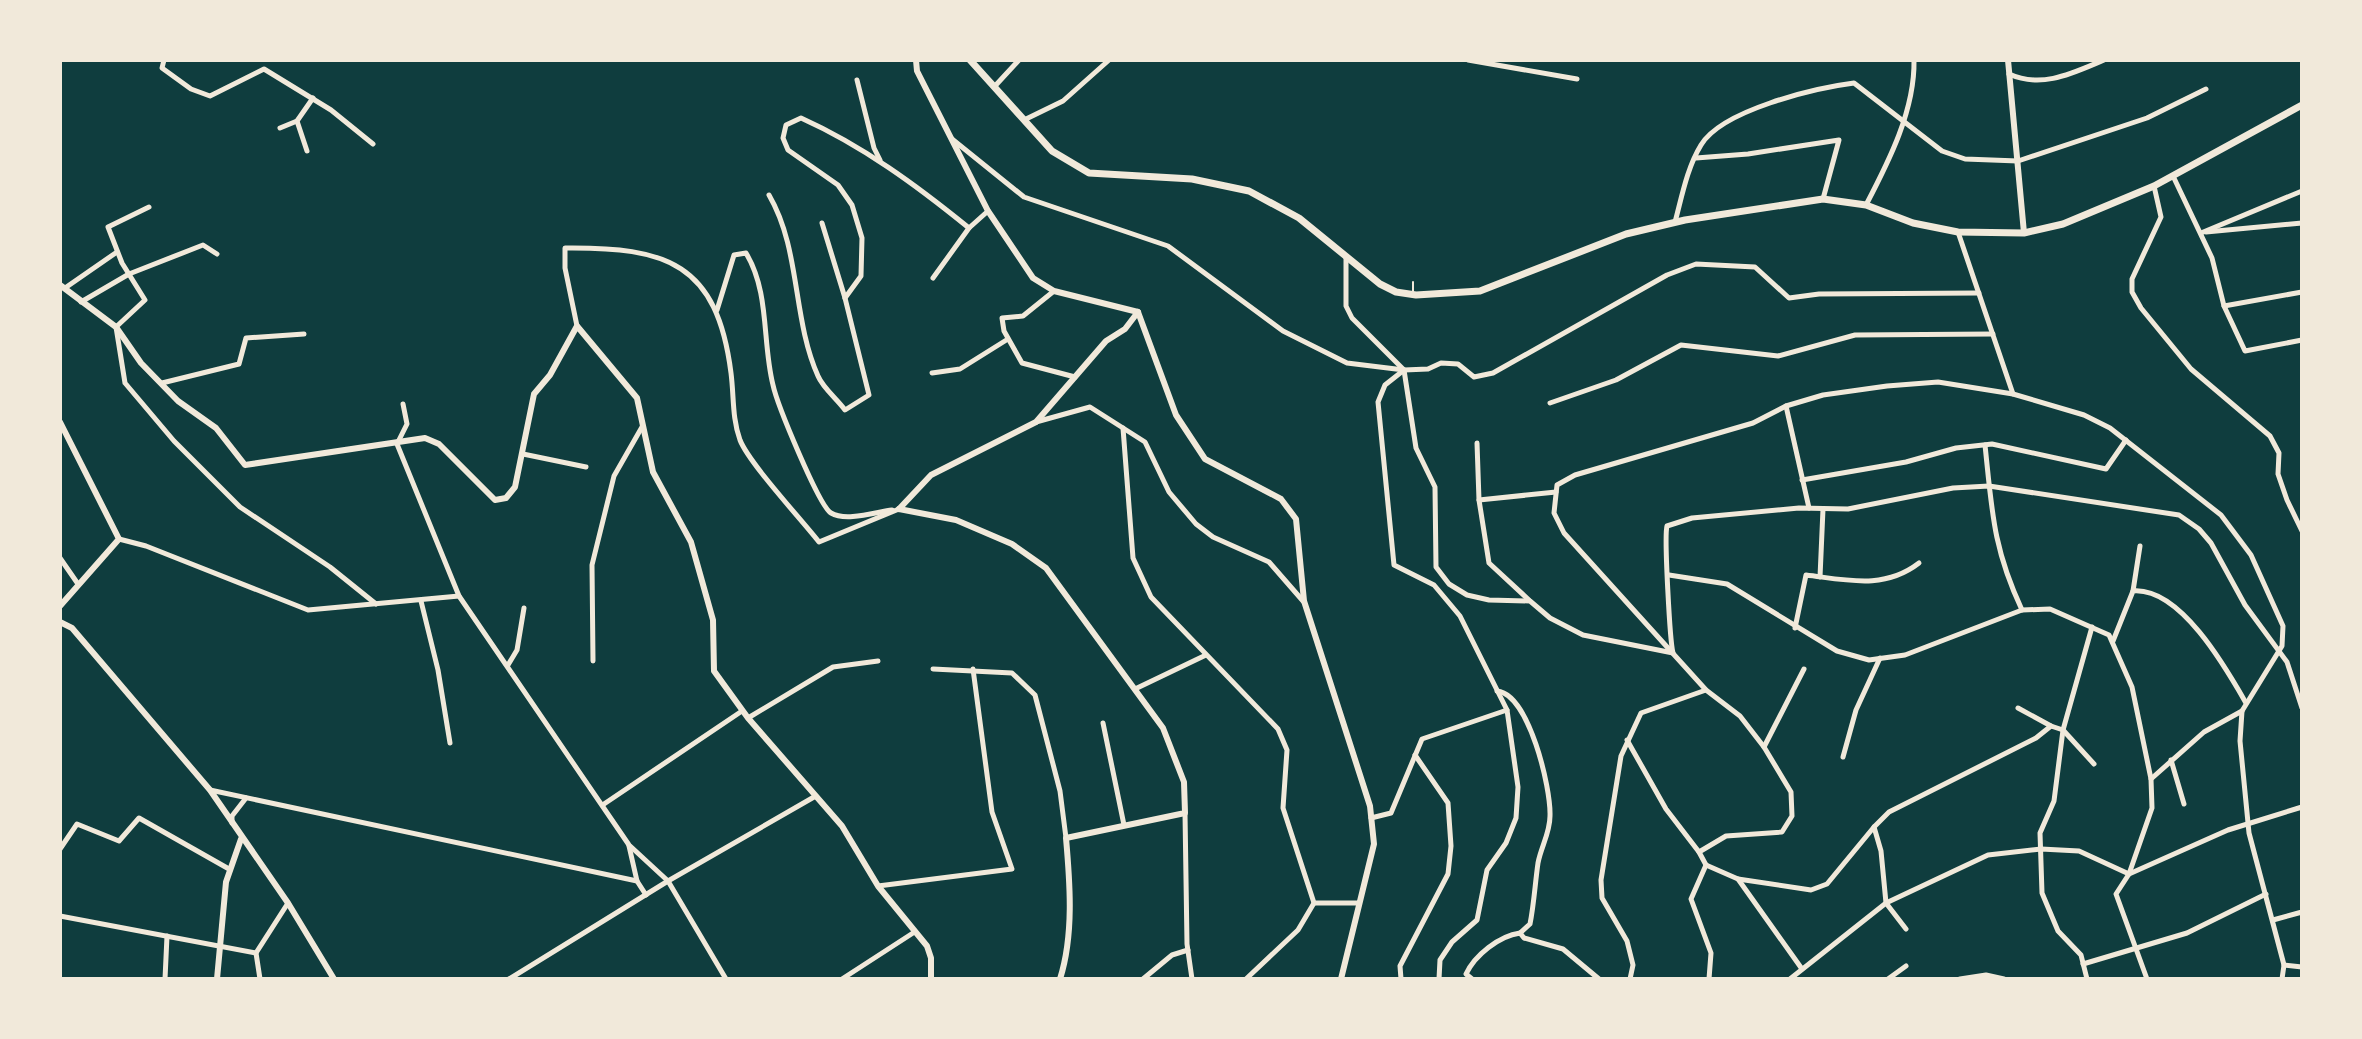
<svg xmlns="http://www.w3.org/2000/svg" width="2362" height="1039" viewBox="0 0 2362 1039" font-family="Karla,sans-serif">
	<rect width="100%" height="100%" fill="#0f3d3e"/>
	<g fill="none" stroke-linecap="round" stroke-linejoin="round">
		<!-- service -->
		<path stroke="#f1e9da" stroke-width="2" d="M1413 291V282"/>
		<!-- minor -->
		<g stroke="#f1e9da" stroke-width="5">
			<path d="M164 60 162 68 191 89 210 96 264 69 331 110 373 144"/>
			<path d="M1468 60 1577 79"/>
			<path d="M2009 74C2042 89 2073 73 2104 60"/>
			<path d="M857 80 874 148 880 160"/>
			<path d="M995 86 1019 60"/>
			<path d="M1024 120 1063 101 1109 60"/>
			<path d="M297 121 307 151"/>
			<path d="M280 128 297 121 313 98"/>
			<path d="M952 139 1024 197 1168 246 1283 331 1347 363 1404 370 1428 369 1441 363 1458 364 1474 377 1493 373 1667 275 1696 264 1755 267 1789 298 1819 294 1979 293"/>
			<path d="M1696 158 1748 154 1839 140 1823 199"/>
			<path d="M2173 176 2212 258 2224 306 2245 351 2302 340"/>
			<path d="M2154 186 2161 217 2132 279V292L2141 308 2191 369 2270 436 2279 453 2278 474 2287 500 2302 531"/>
			<path d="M769 195C801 250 792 318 818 376 823 388 837 399 845 410L869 395 845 298 822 223"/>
			<path d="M1866 205C1889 161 1915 110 1914 60"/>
			<path d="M149 207 108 227 122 263 145 300 116 327 125 383 174 441 240 507 330 567 376 604"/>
			<path d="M1675 222C1682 196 1687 168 1701 145 1722 110 1815 88 1854 83L1942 151 1965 159 2018 161 2147 118 2206 89"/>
			<path d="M1958 232 2013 394"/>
			<path d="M2206 232 2302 223"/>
			<path d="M2201 233 2302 191"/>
			<path d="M1346 257V306L1352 318 1404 370 1416 448 1435 487 1436 567 1449 584 1467 595 1489 600 1530 601 1550 618 1583 635 1673 653C1670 642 1664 536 1667 526L1692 518 1799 508 1848 509 1953 488 1989 486 2179 515 2199 529 2211 543 2245 605 2287 662 2302 708"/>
			<path d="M933 278 969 228"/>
			<path d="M65 288 117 252"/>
			<path d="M1054 291 1023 316 1002 318 1004 331 1022 363 1075 377"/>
			<path d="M845 298 861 276 862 238 852 205 838 185 788 150 783 138 786 125 801 118C863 146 916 185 969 228L988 211"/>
			<path d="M81 302 129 274 203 245 217 254"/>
			<path d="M2224 306 2302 292"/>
			<path d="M717 310 734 255 746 253C770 293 762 342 773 385 777 404 819 506 831 513 846 522 876 512 892 510"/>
			<path d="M577 326 565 268V248C667 247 717 263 731 373 734 396 732 418 740 440 749 463 801 519 819 542L899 509"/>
			<path d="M1404 370 1385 385 1378 402 1394 565 1434 585 1460 616 1507 710 1518 787 1516 818 1506 843 1487 870 1477 920 1452 942 1440 960 1439 979"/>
			<path d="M932 373 960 369 1008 339"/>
			<path d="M162 383 239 364 246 338 304 334"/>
			<path d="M1550 403 1616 380 1681 345 1778 356 1855 335 1993 334"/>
			<path d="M403 404 407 424 397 444 459 596 629 845 668 881 726 979"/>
			<path d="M1786 406 1809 508"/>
			<path d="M1036 422 1090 407 1145 442 1169 492 1196 524 1213 537 1269 562 1303 601"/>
			<path d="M1123 428 1133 558 1151 597 1278 729 1287 750 1283 808 1314 903H1357"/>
			<path d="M1477 443 1479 500 1489 563 1529 600"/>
			<path d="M1985 445C1992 511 1993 548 2022 610"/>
			<path d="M523 454 586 467"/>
			<path d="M1802 480 1906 462 1956 448 1992 444 2106 469 2126 440"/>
			<path d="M1479 500 1556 492"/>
			<path d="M119 539 146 546 308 610 459 596"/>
			<path d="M60 558 78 584"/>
			<path d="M1669 575 1727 584 1837 651 1869 660 1905 655 2022 610 2050 609 2109 635 2132 687 2151 779"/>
			<path d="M1820 577 1823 509"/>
			<path d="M2133 591 2140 546"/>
			<path d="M421 601 438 670 450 743"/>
			<path d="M1795 628 1806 575C1847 580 1884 590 1919 563"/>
			<path d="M2113 641 2133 591C2180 587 2226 668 2246 703"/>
			<path d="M593 661 592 565 614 476 642 427"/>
			<path d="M508 665 517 650 524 608"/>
			<path d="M933 669 1012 673 1035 695 1060 791 1066 838"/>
			<path d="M1135 689 1206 655"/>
			<path d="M1497 691C1529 694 1551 788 1550 816 1550 833 1541 847 1538 863 1535 884 1534 904 1530 924L1520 933"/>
			<path d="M2018 708 2051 726"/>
			<path d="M748 718 833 667 878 661"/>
			<path d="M1103 723 1124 825"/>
			<path d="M1627 740 1666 809 1699 852"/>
			<path d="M1764 747 1804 669"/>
			<path d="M1843 757 1856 710 1880 658"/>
			<path d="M2171 760 2184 804"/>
			<path d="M210 790 637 881"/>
			<path d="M604 804 742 711"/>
			<path d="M1185 813 1187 944 1192 979"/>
			<path d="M1371 818 1391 813 1422 739 1507 710"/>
			<path d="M232 823V816L246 798"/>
			<path d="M629 846 637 881 646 895"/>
			<path d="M60 849 77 824 119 841 139 818 229 869"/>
			<path d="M1706 865 1699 852 1726 836 1782 832 1792 816 1791 792 1764 747 1740 716 1706 690 1564 533 1554 513 1557 485 1575 475 1753 423 1786 406 1823 395 1887 386 1938 382 2013 394 2084 415 2110 428 2221 515 2251 555 2283 626 2282 646 2242 711 2240 741 2249 833 2284 965 2302 967"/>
			<path d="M1706 865 1738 879 1802 969"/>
			<path d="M1706 865 1691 899 1711 953 1709 979"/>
			<path d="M1738 879 1811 890 1827 884 1874 827"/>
			<path d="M878 886 1012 869 992 812 973 669"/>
			<path d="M60 916 256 953 288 903"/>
			<path d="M2273 920 2302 912"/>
			<path d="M1906 929 1886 903 1881 851 1874 827 1889 812 2036 738 2051 726 2063 730 2094 764"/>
			<path d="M256 953 260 979"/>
			<path d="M2083 964 2187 933 2266 894"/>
			<path d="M165 979 167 936"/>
			<path d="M509 979 668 881 814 797"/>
			<path d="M842 979 913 933"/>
			<path d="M1143 979 1172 955 1188 950"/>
			<path d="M1246 979 1298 930 1314 903"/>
			<path d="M1401 979 1400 966 1448 874 1451 846 1448 803 1415 755"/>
			<path d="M1472 979 1466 974C1475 955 1499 936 1520 933L1524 938 1563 949 1599 979"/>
			<path d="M1630 979 1633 965 1627 941 1602 898 1601 880 1621 756 1641 713 1706 690"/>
			<path d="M1790 979 1886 903 1988 855 2041 849 2079 851 2129 874 2152 808 2151 779 2204 732 2242 711"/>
			<path d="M1888 979 1906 966"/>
			<path d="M1960 979 1986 975 2004 979"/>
			<path d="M2087 979 2081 955 2058 931 2042 893 2040 833 2054 801 2063 730 2092 627"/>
			<path d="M2147 979 2116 894 2129 874 2228 830 2302 807"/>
			<path d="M2282 979 2284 965"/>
		</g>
		<!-- tertiary -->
		<g stroke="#f1e9da" stroke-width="6">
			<path d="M916 60 917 71 988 211 1033 278 1054 291 1138 312 1176 415 1205 459 1281 499 1296 519 1304 601 1370 806 1374 844 1341 979"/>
			<path d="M2008 60 2024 233"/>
			<path d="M60 285 116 327 141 363 178 401 216 428 245 465 425 438 439 444 495 500 506 498 515 487 534 394 550 375 577 326 637 398 653 472 691 542 713 620 714 671 748 718 842 826 878 886 927 946 931 958V979"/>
			<path d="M60 422 119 539 60 606"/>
			<path d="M899 509 956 520 1012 544 1046 568 1163 728 1184 782 1185 813 1066 838C1070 883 1074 935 1060 979"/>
			<path d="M899 509 931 475 1036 422 1106 341 1125 329 1138 312"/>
			<path d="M60 622 72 628 210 790 288 903 334 979"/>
			<path d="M217 979 226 882 241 839"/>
		</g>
		<!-- secondary -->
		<path stroke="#f1e9da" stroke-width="7" d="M970 60 1052 151 1089 173 1192 179 1249 191 1299 218 1380 284 1396 292 1416 295 1480 291 1626 234 1685 220 1823 199 1866 205 1913 223 1958 232 2024 233 2063 224 2154 186 2302 105"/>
	</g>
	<!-- border -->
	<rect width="2362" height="1039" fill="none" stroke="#f1e9da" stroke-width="124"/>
</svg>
